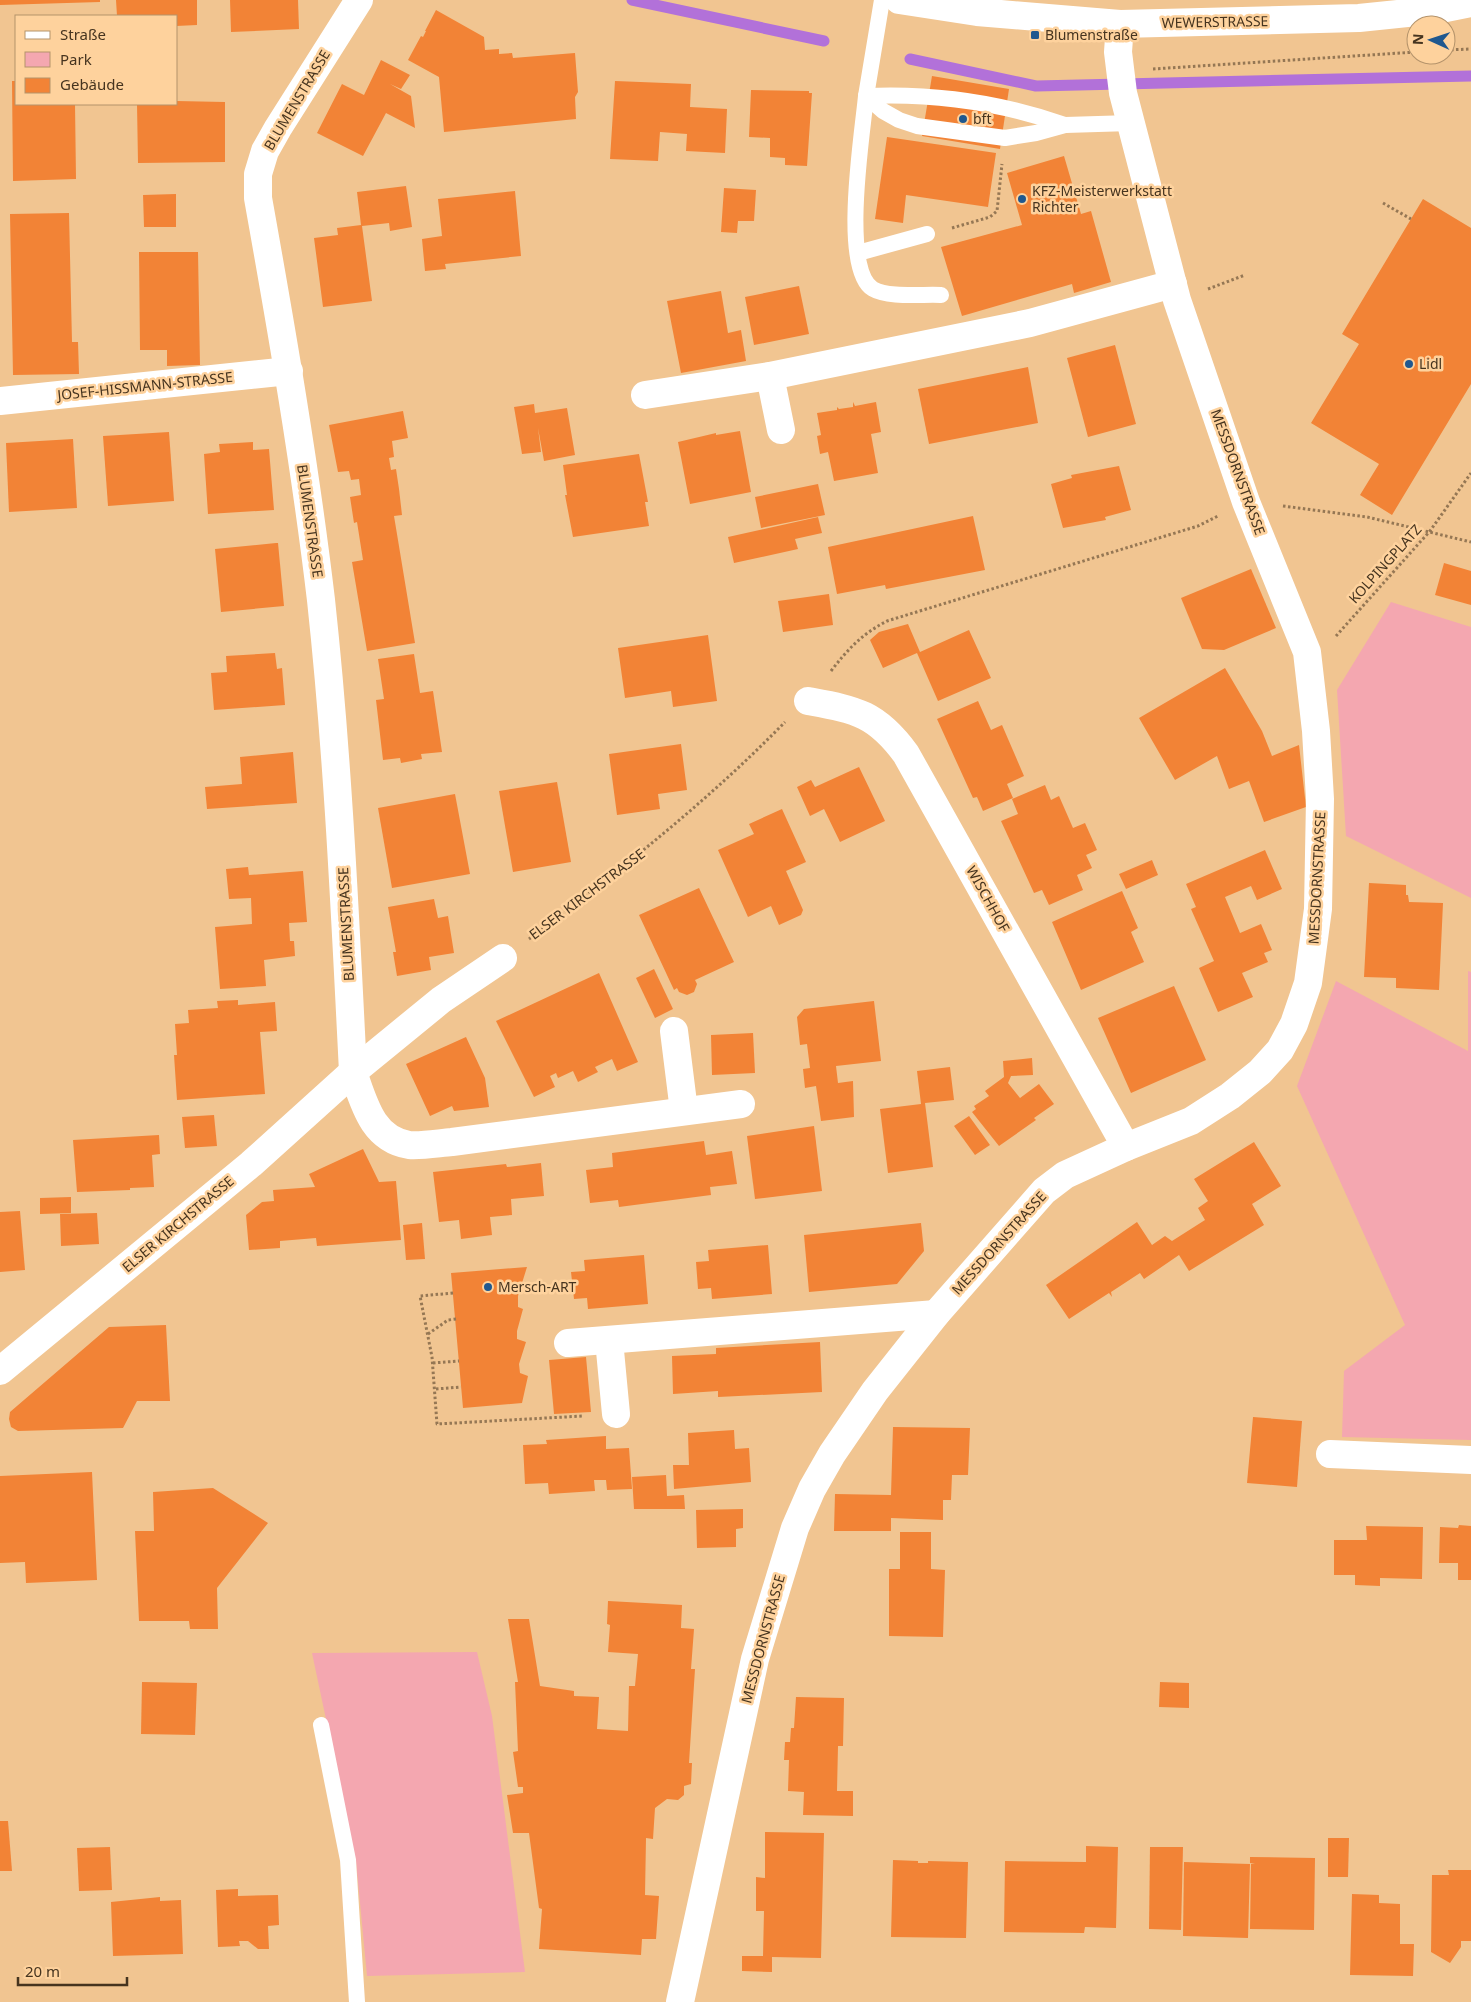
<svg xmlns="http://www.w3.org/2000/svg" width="1471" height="2002" viewBox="0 0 1471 2002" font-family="'Noto Sans',sans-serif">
	<rect width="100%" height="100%" fill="#f1c591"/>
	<!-- green -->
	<g fill="#f4a7b0">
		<path d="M1391 602 1471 627V898L1346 836 1337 690Z"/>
		<path d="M1468 971 1471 972V1440L1342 1437 1344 1371 1405 1325 1297 1086 1336 981 1468 1051Z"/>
		<path d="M477 1652 492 1716 525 1972 367 1976 356 1861 312 1653Z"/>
	</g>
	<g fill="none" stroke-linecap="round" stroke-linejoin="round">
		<!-- stream -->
		<g stroke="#b271d9" stroke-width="11">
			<path d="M632 0 824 41"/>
			<path d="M910 59 1036 86 1471 76"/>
		</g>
	</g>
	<!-- building -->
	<g fill="#f28336">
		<path d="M0 0H100V2L0 5Z"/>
		<path d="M116 0H197V25L176 26V16H117Z"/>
		<path d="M230 0H298L299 29 231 32Z"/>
		<path d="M436 10 484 37 485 50 499 49V54L512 53 513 58 575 53 578 92 575 97 576 119 444 132 439 77 408 60 421 36 423 37 426 31H425Z"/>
		<path d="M381 60 410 75 401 89 390 84 411 96 415 128 386 113 363 156 317 133 342 84 364 95Z"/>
		<path d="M932 76 1009 89 1000 149 922 136Z"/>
		<path d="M12 81H16V104H75L76 179 13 181Z"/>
		<path d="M615 81 691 84 690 107 727 109 725 153 686 151 687 134 660 132 658 161 610 159Z"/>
		<path d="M751 90 809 91V93H812L807 166 785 165V158L770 157V138L749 137Z"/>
		<path d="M176 101 225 102V162L138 163 137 104H176Z"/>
		<path d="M887 137 996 153 988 207 906 195 903 223 875 219Z"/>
		<path d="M1064 156 1081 214 1091 211 1111 282 1074 293 1072 284 962 316 941 247 1022 225 1007 173Z"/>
		<path d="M406 186 412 227 390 231 389 223 362 226 372 301 323 307 314 238 338 235 337 228 361 225 357 192Z"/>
		<path d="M724 188 756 190 754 221H738L737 233 721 232Z"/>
		<path d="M515 191 521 256 445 264 446 269 425 271 422 239 442 236 438 199Z"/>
		<path d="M176 194V227H144L143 195Z"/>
		<path d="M1423 199 1471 228V384L1392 515 1360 495 1379 464 1311 423 1359 344 1342 334Z"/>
		<path d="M69 213 72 342H78L79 374 13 375 10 214Z"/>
		<path d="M139 252H198L200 365 167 366V350H140Z"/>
		<path d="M799 286 809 334 754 345 745 297Z"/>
		<path d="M721 291 728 333 741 330 746 361 681 373 667 301Z"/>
		<path d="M1115 345 1136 424 1088 437 1067 358Z"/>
		<path d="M1028 367 1038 423 929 444 918 389Z"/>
		<path d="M853 402 855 406 876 402 881 432 871 434 878 473 834 481 828 452 820 454 817 436 821 435 817 413 837 410V407L839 409 853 407Z"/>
		<path d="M534 404 535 413 567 408 575 455 544 461 538 428 541 452 522 454 514 407Z"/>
		<path d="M403 411 408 438 392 441 394 457 389 458 391 470 396 469 399 489 402 515 394 516 415 643 367 651 352 562 363 560 357 522 354 523 350 497 361 495 359 479 351 480 349 471 338 472 329 425Z"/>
		<path d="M740 431 751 492 690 504 678 442 716 433V435Z"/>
		<path d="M169 432 174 501 108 506 103 436Z"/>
		<path d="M73 439 77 508 9 512 6 443Z"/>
		<path d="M253 442V450L269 449 274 510 208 514 204 454 220 452 219 444Z"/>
		<path d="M639 454 648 502H645L649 526 573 537 565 495H567L563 465Z"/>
		<path d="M1119 466 1131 510 1105 517 1106 520 1063 528 1051 484 1072 478 1071 475Z"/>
		<path d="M818 484 825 515 761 528 755 497Z"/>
		<path d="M973 516 985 570 886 589 885 585 837 594 828 547Z"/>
		<path d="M818 517 822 533 795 539 798 549 734 563 728 537Z"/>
		<path d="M276 543H278L284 606 221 612 215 549Z"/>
		<path d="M1444 563 1471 571V605L1435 595Z"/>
		<path d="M1251 569 1276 628 1224 650 1202 649 1181 598Z"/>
		<path d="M829 594 833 625 783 632 778 601Z"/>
		<path d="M908 624 920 652 969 630 991 678 938 701 917 653 883 668 870 640 879 632Z"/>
		<path d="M708 635 717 701 673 707 671 691 625 698 618 648Z"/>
		<path d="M275 653 277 669 282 668 285 705 214 710 211 673 227 672 226 656Z"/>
		<path d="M414 654 420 693 433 691 442 752 421 754 422 759 401 763 400 758 383 760 376 700 384 699 378 659Z"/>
		<path d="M1225 668 1262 731 1272 756 1299 745 1306 807 1264 822 1249 781 1229 789 1217 756 1175 780 1139 718Z"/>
		<path d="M978 701 991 730 1002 725 1024 776 1007 784 1013 798 983 811 977 797 973 798 937 719Z"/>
		<path d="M681 744 687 790 658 794 660 809 617 815 609 754Z"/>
		<path d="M293 752 297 803 207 809 205 787 242 784 240 757Z"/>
		<path d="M859 767 885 821 840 842 824 809 810 816 797 787 811 780 815 787Z"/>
		<path d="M557 782 571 862 513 872 499 791Z"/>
		<path d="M1045 785 1051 800 1059 796 1073 828 1085 823 1097 850 1086 855 1092 868 1077 875 1083 890 1049 905 1042 890 1034 893 1001 821 1018 814 1012 799Z"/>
		<path d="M455 794 470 874 392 888 378 808Z"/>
		<path d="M782 809 806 862 786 871 803 910 801 915 779 925 771 906 748 917 718 850 754 834 749 824Z"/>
		<path d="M1265 850 1282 889 1257 900 1251 886 1225 897 1240 933 1261 924 1272 950 1264 953 1268 962 1242 973 1253 997 1218 1012 1199 968 1214 961 1191 909 1196 907 1186 884Z"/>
		<path d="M1152 860 1158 875 1126 889 1119 874Z"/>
		<path d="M248 867 249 875 303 871 307 922 289 923 290 941H294L295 956 264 960 266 986 220 989 215 927 252 924 251 898 229 899 226 869Z"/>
		<path d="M1369 883 1406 885V895H1408L1409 902 1443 903 1439 990 1396 988V978L1364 977Z"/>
		<path d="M699 888 734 962 695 980 697 984 694 992 687 995 679 992 677 988 674 990 639 915Z"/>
		<path d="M1122 891 1138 928 1131 932 1144 962 1081 990 1052 922Z"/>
		<path d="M434 899 438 918 448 916 454 953 429 957 431 970 397 976 393 952H396L388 907Z"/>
		<path d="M654 969 673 1009 655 1018 636 978Z"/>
		<path d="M599 973 638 1062 617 1071 612 1059 595 1067 598 1072 578 1082 573 1071 558 1078 556 1073 550 1076 555 1087 534 1097 496 1021Z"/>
		<path d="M1174 986 1206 1060 1131 1093 1098 1018Z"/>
		<path d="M238 1000V1005L275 1002 277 1031 260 1032 265 1094 177 1100 174 1055H177L175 1024 189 1023 188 1010 218 1008 217 1001Z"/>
		<path d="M874 1001 881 1061 836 1066 838 1083 853 1081 854 1117 821 1121 816 1086 805 1088 803 1069 810 1068 807 1044 800 1045 797 1017 804 1009Z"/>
		<path d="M753 1033 755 1073 712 1075 711 1035Z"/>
		<path d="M466 1037 485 1078 489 1107 454 1111 452 1106 430 1116 406 1064Z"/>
		<path d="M1032 1058 1033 1075 1011 1076 1008 1083 1020 1098 1039 1084 1054 1104 1034 1118 1036 1120 999 1146 972 1112 976 1109 974 1106 989 1096 985 1091 1004 1077 1003 1061Z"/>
		<path d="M950 1067 954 1100 925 1103 933 1167 888 1173 880 1109 921 1104 917 1071Z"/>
		<path d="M214 1115 217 1146 185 1148 182 1117Z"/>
		<path d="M969 1116 990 1145 975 1155 954 1126Z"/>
		<path d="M814 1126 822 1191 755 1199 747 1136Z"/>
		<path d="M159 1135 160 1154 152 1155 154 1187 130 1188V1190L77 1192 73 1140Z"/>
		<path d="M704 1141 706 1155 732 1151 737 1184 710 1187 711 1195 619 1207 618 1200 590 1203 586 1170 613 1167 612 1153Z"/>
		<path d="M1254 1142 1281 1186 1252 1204 1264 1225 1189 1271 1179 1255 1144 1279 1140 1273 1111 1292 1112 1297 1109 1293 1069 1319 1046 1285 1137 1222 1152 1245 1165 1236 1172 1241 1205 1220 1198 1208 1208 1201 1194 1179Z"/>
		<path d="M363 1149 379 1182 396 1181 401 1240 317 1246 316 1238 280 1241V1248L249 1250 246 1215 262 1202 274 1201 273 1190 315 1187 309 1174Z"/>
		<path d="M541 1163 544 1196 511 1199 512 1215 490 1217 492 1235 461 1239 459 1220 439 1222 433 1172 506 1164 507 1167Z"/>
		<path d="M71 1197V1213L40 1214V1198Z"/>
		<path d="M20 1211 25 1270 0 1272V1212Z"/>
		<path d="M97 1213 99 1244 61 1246 60 1214Z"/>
		<path d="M422 1223 425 1259 406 1260 403 1225Z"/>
		<path d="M921 1223 924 1251 897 1284 809 1292 804 1235Z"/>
		<path d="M768 1245 772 1294 712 1299 711 1288 698 1289 696 1262 709 1261 708 1250Z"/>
		<path d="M644 1255 648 1304 588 1309 587 1298 574 1299 571 1272 585 1271 584 1260Z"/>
		<path d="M527 1267 518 1296V1307L523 1309 517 1331V1339L526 1342 519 1364 520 1373 528 1376 522 1403 463 1408 451 1273Z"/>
		<path d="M166 1325 170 1401H137L123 1428 18 1431 11 1427 9 1419 10 1412 109 1327Z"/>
		<path d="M820 1342 822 1392 718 1397V1391L673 1394 672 1356 716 1354V1348Z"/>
		<path d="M586 1357 591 1412 554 1414 549 1360Z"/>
		<path d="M1253 1417 1302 1421 1297 1487 1247 1483Z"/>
		<path d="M893 1427 970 1428 968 1475H952L951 1500H943V1520L891 1518V1531H834L835 1494 891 1495Z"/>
		<path d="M734 1430 735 1449 749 1448 751 1482 674 1489 673 1465H689L688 1433Z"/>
		<path d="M606 1436V1449L629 1448 632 1489 607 1490 606 1480H594L595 1491 549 1494 548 1483 525 1484 523 1445 547 1444 546 1440Z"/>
		<path d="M92 1472 97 1580 26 1583 25 1562 0 1563V1476Z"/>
		<path d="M666 1475 667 1496 684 1495 685 1509H634L632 1477Z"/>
		<path d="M213 1488 268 1523 217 1588 218 1629H190L189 1621H139L135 1531H154L153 1492Z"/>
		<path d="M743 1509V1528L736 1529V1547L697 1548 696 1510Z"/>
		<path d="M1459 1525 1471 1526V1580H1458V1563H1439L1440 1527 1458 1528Z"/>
		<path d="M1366 1526 1423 1527 1422 1579 1380 1578V1586L1355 1585V1575H1334V1540H1367Z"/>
		<path d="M900 1532H931V1569L945 1570 943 1637 889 1636V1569H900Z"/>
		<path d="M608 1601 682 1605 681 1628 694 1629 691 1669H695L689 1763H692L691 1784 684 1786V1795L678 1800 667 1799 655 1808 653 1839 646 1838 645 1895 659 1896 656 1939H642L641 1955 539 1949 542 1909 539 1908 529 1833H513L507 1795 523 1793V1787H518L513 1752 518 1751 515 1682H518L508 1619H529L540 1686 574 1691V1696L599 1697 597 1729 628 1731 629 1686H635L638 1654 608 1652 610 1625 607 1624Z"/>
		<path d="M142 1682 197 1683 195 1735 141 1734Z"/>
		<path d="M1160 1682 1189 1683V1708L1159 1707Z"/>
		<path d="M796 1697 844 1698 843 1746H838L837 1791H853V1816L803 1815 804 1792 788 1791 789 1760H784L785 1742H790L791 1728H794Z"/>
		<path d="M0 1821H8L12 1871H0Z"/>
		<path d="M765 1832 824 1833 821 1958 772 1957V1972L742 1971V1956H763L764 1911H756V1877L765 1878Z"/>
		<path d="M1328 1838H1349L1348 1877H1328Z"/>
		<path d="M1086 1846 1118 1847 1116 1928 1085 1927 1084 1933 1004 1932 1005 1861 1086 1862Z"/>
		<path d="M110 1847 112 1890 79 1891 77 1848Z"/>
		<path d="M1150 1847H1183L1181 1930 1149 1929Z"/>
		<path d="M1250 1857 1315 1858 1314 1930 1250 1929 1251 1864H1255L1250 1863Z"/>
		<path d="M893 1860 918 1861V1863H928V1861L968 1862 966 1938 891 1937Z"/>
		<path d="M1184 1862 1250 1864 1248 1938 1183 1936Z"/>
		<path d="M1448 1870H1471V1941H1461V1947L1450 1963 1431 1952 1432 1875H1449Z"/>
		<path d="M238 1889V1896L278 1895 279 1925 268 1926 269 1949H258L248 1941H239L240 1946 218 1947 216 1890Z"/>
		<path d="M1352 1894 1379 1895V1903L1400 1904V1944H1414L1413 1976 1350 1975Z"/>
		<path d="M160 1897V1901L181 1900 183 1954 113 1956 111 1902Z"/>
	</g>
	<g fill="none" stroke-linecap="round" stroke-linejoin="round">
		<!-- path -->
		<g stroke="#957754" stroke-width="3" stroke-dasharray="2.5 2.5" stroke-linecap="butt">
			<path d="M1446 50 1471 49"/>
			<path d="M1153 69 1416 52"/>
			<path d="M1383 203 1411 219"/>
			<path d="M952 228 990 217 997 211 1002 164"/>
			<path d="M1208 289 1245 275"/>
			<path d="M1283 506 1367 517 1471 542"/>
			<path d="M1336 636 1430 531 1471 473"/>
			<path d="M831 671C848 649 862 634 887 621L1198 526 1218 516"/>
			<path d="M529 939C619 871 706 803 785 722"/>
			<path d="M453 1293 420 1296 432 1357 437 1424 583 1416"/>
			<path d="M428 1334 448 1320 456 1319"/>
			<path d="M433 1363 459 1361"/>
			<path d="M436 1389 461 1387"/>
		</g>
		<!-- lane -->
		<g stroke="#fff" stroke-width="16">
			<path d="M882 0 866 96 883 111 899 120 917 126 1005 138 1036 133 1065 125 1131 123"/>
			<path d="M858 253 927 234"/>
			<path d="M941 295C923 294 888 298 873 289 840 270 863 130 866 96 933 93 1002 103 1065 125"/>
			<path d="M321 1725 348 1860 357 2002"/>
		</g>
		<!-- street -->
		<g stroke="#fff" stroke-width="28">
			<path d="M359 0 278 128 265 151 258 174V198C282 332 305 465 321 600 338 757 345 914 353 1072 364 1103 372 1139 409 1145 422 1146 439 1143 452 1142L741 1104"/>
			<path d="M770 376 781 430"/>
			<path d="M645 395 770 376 1030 323 1173 284"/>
			<path d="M0 401 289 371"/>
			<path d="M808 701C856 710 876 713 906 754L1126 1147"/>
			<path d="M674 1031 684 1111"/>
			<path d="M609 1340 616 1414"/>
			<path d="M568 1343 936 1314"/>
			<path d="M0 1371 251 1164 353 1072 441 1000 503 958"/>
			<path d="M1330 1454 1471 1460"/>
			<path d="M680 2002 755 1659 795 1528 812 1489 832 1454 875 1391 936 1314 1044 1191 1065 1175 1126 1147 1191 1121 1230 1096 1260 1072 1280 1050 1294 1024 1308 983 1318 909 1320 799 1316 731 1307 652 1246 502 1177 300 1123 93 1118 52 1120 24"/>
		</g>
		<!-- secondary -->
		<path stroke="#fff" stroke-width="28" d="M899 0 977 12 1120 24 1359 18 1436 10 1471 3"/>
	</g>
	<!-- markers -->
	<g fill="#20588f" stroke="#fed29d" stroke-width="2">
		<rect x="1030" y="30" width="10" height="10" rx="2.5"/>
		<circle cx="963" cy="119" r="5"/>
		<circle cx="1022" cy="199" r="5"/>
		<circle cx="1409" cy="364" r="5"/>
		<circle cx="488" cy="1287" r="5"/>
	</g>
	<g text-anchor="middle" stroke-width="5" stroke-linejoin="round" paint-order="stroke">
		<!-- street labels -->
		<g font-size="14" fill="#46341f" stroke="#fed29d">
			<text transform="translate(1215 22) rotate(-1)" y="5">WEWERSTRASSE</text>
			<text transform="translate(297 100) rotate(-59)" y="5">BLUMENSTRASSE</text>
			<text transform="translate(145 386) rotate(-6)" y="5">JOSEF-HISSMANN-STRASSE</text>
			<text transform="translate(1238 472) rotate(70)" y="5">MESSDORNSTRASSE</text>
			<text transform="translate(310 521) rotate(82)" y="5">BLUMENSTRASSE</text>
			<text transform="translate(1385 564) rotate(-48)" y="5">KOLPINGPLATZ</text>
			<text transform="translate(1317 878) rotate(-87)" y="5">MESSDORNSTRASSE</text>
			<text transform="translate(587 894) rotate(-37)" y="5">ELSER KIRCHSTRASSE</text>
			<text transform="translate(988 899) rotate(61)" y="5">WISCHHOF</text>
			<text transform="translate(346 924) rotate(-93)" y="5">BLUMENSTRASSE</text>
			<text transform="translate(178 1224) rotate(-40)" y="5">ELSER KIRCHSTRASSE</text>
			<text transform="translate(999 1243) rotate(-48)" y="5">MESSDORNSTRASSE</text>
			<text transform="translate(763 1639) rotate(-75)" y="5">MESSDORNSTRASSE</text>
		</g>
		<!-- poi labels -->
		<g font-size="14" fill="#46341f" stroke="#fed29d" text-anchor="start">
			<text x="1045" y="40">Blumenstraße</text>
			<text x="973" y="124">bft</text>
			<text x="1032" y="196">KFZ-Meisterwerkstatt<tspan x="1032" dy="16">Richter</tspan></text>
			<text x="1419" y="369">Lidl</text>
			<text x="498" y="1292">Mersch-ART</text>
		</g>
	</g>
	<!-- legend -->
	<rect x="15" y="15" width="162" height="90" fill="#fed29d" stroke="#b4936b"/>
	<rect x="25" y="31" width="25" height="8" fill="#ffffff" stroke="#b4936b"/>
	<text x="60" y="40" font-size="15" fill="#46341f">Straße</text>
	<rect x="25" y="52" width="25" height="15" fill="#f4a7b0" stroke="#b4936b"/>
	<text x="60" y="65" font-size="15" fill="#46341f">Park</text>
	<rect x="25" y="78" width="25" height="15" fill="#f28336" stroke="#b4936b"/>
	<text x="60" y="90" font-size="15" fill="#46341f">Gebäude</text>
	<!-- north arrow -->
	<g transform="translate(1431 40) rotate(273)"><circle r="24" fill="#fed29d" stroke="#b4936b"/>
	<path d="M0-4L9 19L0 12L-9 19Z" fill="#20588f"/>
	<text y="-8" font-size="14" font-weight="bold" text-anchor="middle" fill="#46341f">N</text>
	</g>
	<!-- scale -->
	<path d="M18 1977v8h109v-8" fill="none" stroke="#46341f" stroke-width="2.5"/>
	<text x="25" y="1977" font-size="15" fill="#46341f" stroke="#fed29d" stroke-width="4" paint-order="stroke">20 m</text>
</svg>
